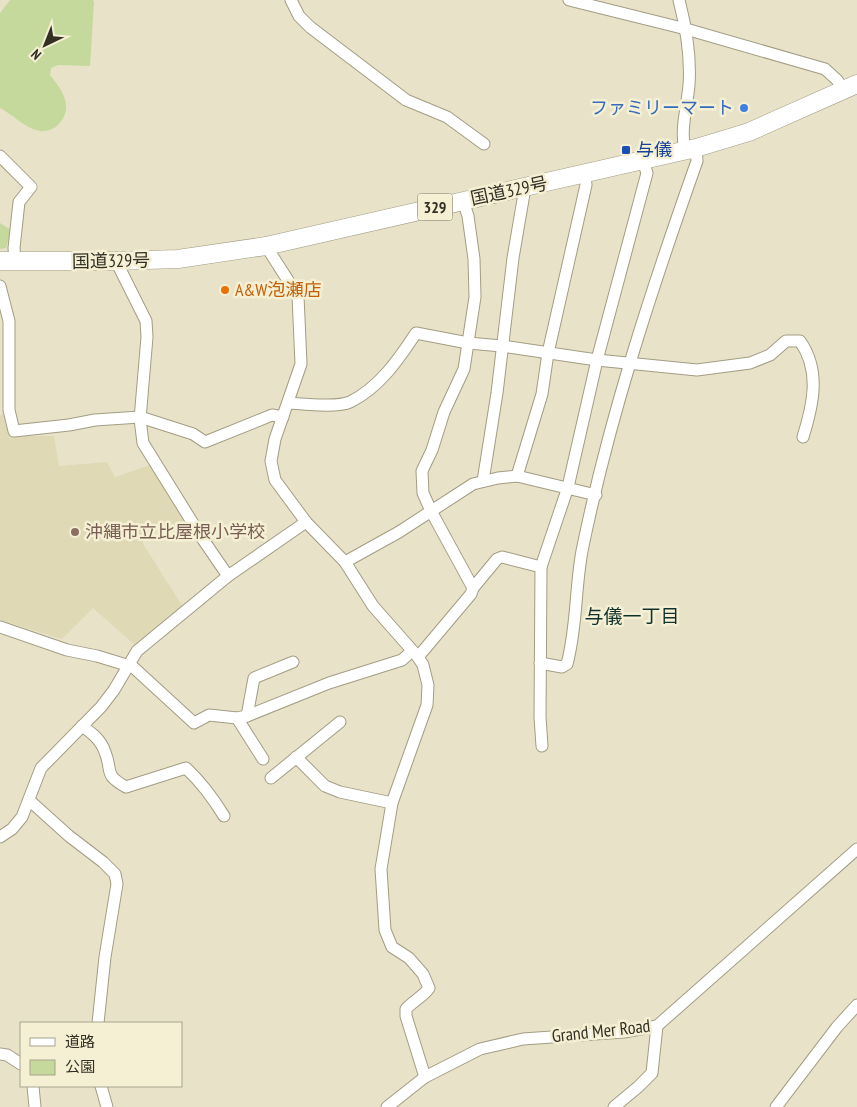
<svg xmlns="http://www.w3.org/2000/svg" width="857" height="1107" viewBox="0 0 857 1107" font-family="'PT Sans Narrow','Noto Sans JP',sans-serif">
	<rect width="100%" height="100%" fill="#e8e3c8"/>
	<!-- built -->
	<path fill="#dfd9b6" d="M3 414 9 436H54L59 466 107 462 115 477 150 465 185 519 174 528 161 526 143 537V544L183 607 136 646 93 608 62 639 0 620V415Z"/>
	<!-- green -->
	<g fill="#c6d99c">
		<path d="M10 0H93L94 2 90 66 58 65 51 68 50 75C62 90 75 108 58 125 54 129 46 132 40 131 24 128 14 115 0 108V13Z"/>
		<path d="M0 223 11 230 6 248 0 249Z"/>
	</g>
	<g fill="none" stroke-linecap="round" stroke-linejoin="round">
		<!-- minor casing -->
		<g stroke="#a29d83" stroke-width="13">
			<g id="minor">
				<path d="M291 0 299 16 310 27 406 100 447 117 484 144"/>
				<path d="M569 0 686 29 825 69 837 80 844 90"/>
				<path d="M679 0C686 27 691 57 689 85 687 107 680 130 685 151"/>
				<path d="M0 156 31 187 19 202 14 248 15 261"/>
				<path d="M266 246 298 296 301 364 275 439 271 461 275 480 306 522 345 562 373 606 418 657 423 665 428 685 427 705 392 803 381 869 385 930 392 947 409 958 423 974 429 988C424 996 413 1001 406 1009V1016L425 1077"/>
				<path d="M116 261 146 321 147 337 140 419 143 443 202 538 228 576"/>
				<path d="M0 286 9 321V410L14 431 69 425 95 420 140 417 193 434 205 442 272 415 283 417"/>
				<path d="M289 403C304 404 337 408 350 402 379 388 399 359 416 333L468 343 502 346 597 360 697 370 750 363 770 355 786 341H800C821 371 813 405 803 437"/>
				<path d="M517 476 542 394 548 353 586 185 585 174"/>
				<path d="M483 481 497 393 513 258 525 188"/>
				<path d="M345 562 399 532 473 484 498 478 517 476 596 495"/>
				<path d="M473 588 497 559 502 557 541 567"/>
				<path d="M0 627 67 650 97 656 133 667 194 723 209 715 237 718 247 716 329 683 402 660 412 651"/>
				<path d="M418 657 471 594 473 588 431 511 423 493 422 471 432 450 444 412 464 369 475 297 474 259 468 216 463 201"/>
				<path d="M540 663 562 667 567 664C577 627 575 589 582 551 609 418 652 288 697 161L696 148"/>
				<path d="M247 716 254 678 293 662"/>
				<path d="M237 718 263 759"/>
				<path d="M82 726C92 733 101 740 105 752 113 772 103 774 126 787L186 768C202 783 213 798 224 816"/>
				<path d="M542 746 540 717 541 567 568 487 597 360 647 173 643 161"/>
				<path d="M296 757 325 786 340 792 392 803"/>
				<path d="M271 778 340 722"/>
				<path d="M29 800 69 836 103 862 115 874 117 884 105 957 98 1023"/>
				<path d="M0 837 12 829 22 817 41 768 101 707 114 690 137 651 228 576 306 522"/>
				<path d="M0 1054 7 1055 21 1064"/>
				<path d="M33 1086 35 1107"/>
				<path d="M101 1086 107 1107"/>
				<path d="M387 1107 425 1077 480 1049 523 1039 624 1032 657 1026 857 849"/>
				<path d="M614 1107 638 1087 652 1073 657 1026"/>
				<path d="M776 1107 837 1027 857 1005"/>
			</g>
		</g>
		<!-- trunk casing -->
		<g stroke="#a29d83" stroke-width="19">
			<path id="trunk" d="M0 261H116L178 259 266 246 696 148 749 132 857 84"/>
		</g>
		<!-- minor -->
		<use href="#minor" stroke="#fff" stroke-width="11"/>
		<!-- trunk -->
		<use href="#trunk" stroke="#fff" stroke-width="18"/>
	</g>
	<!-- markers -->
	<circle fill="#3f7fe0" stroke="#f5f0d4" stroke-width="2" cx="744" cy="108" r="5"/>
	<rect fill="#1a4fb4" stroke="#f5f0d4" stroke-width="2" x="621" y="145" width="10" height="10" rx="2.5"/>
	<circle fill="#e8710a" stroke="#f5f0d4" stroke-width="2" cx="225" cy="290" r="5"/>
	<circle fill="#8d6e63" stroke="#f5f0d4" stroke-width="2" cx="75" cy="532" r="5"/>
	<g text-anchor="middle" stroke-width="5" stroke-linejoin="round" paint-order="stroke">
		<!-- shield labels -->
		<rect fill="#f5f0d4" stroke="#6c6a5a" stroke-width="1" x="417.5" y="193.5" width="35" height="27" rx="4"/>
		<g font-size="16" font-weight="bold" fill="#323025">
			<text x="435" y="213">329</text>
		</g>
		<!-- shop labels -->
		<g font-size="18" fill="#366cbe" stroke="#f5f0d4" text-anchor="end">
			<text x="734" y="114">ファミリーマート</text>
		</g>
		<!-- transit labels -->
		<g font-size="18" fill="#164399" stroke="#f5f0d4" text-anchor="start">
			<text x="636" y="156">与儀</text>
		</g>
		<!-- street labels -->
		<g font-size="18" fill="#323025" stroke="#f5f0d4">
			<text transform="translate(509 191) rotate(-12)" y="6">国道329号</text>
			<text transform="translate(111 261) rotate(-1)" y="6">国道329号</text>
			<text transform="translate(601 1031) rotate(-6)" y="6">Grand Mer Road</text>
		</g>
		<!-- food labels -->
		<g font-size="18" fill="#c56008" stroke="#f5f0d4" text-anchor="start">
			<text x="235" y="296">A&amp;W泡瀬店</text>
		</g>
		<!-- education labels -->
		<g font-size="18" fill="#785e54" stroke="#f5f0d4" text-anchor="start">
			<text x="85" y="538">沖縄市立比屋根小学校</text>
		</g>
		<!-- neighbourhood labels -->
		<g font-size="19" fill="#10312c" stroke="#f5f0d4">
			<text x="632" y="623">与儀一丁目</text>
		</g>
	</g>
	<!-- legend -->
	<rect x="20" y="1022" width="162" height="65" fill="#f5f0d4" stroke="#a7a38e"/>
	<rect x="30" y="1038" width="25" height="8" fill="#ffffff" stroke="#a7a38e"/>
	<text x="65" y="1047" font-size="15" fill="#323025">道路</text>
	<rect x="30" y="1060" width="25" height="15" fill="#c6d99c" stroke="#a7a38e"/>
	<text x="65" y="1072" font-size="15" fill="#323025">公園</text>
	<!-- north arrow -->
	<g transform="translate(45 45) rotate(223)" stroke="#f5f0d4" stroke-width="4" paint-order="stroke">
	<path d="M0-4L9 19L0 12L-9 19Z" fill="#323025"/>
	<text y="-8" font-size="14" font-weight="bold" text-anchor="middle" fill="#323025">N</text>
	</g>
</svg>
